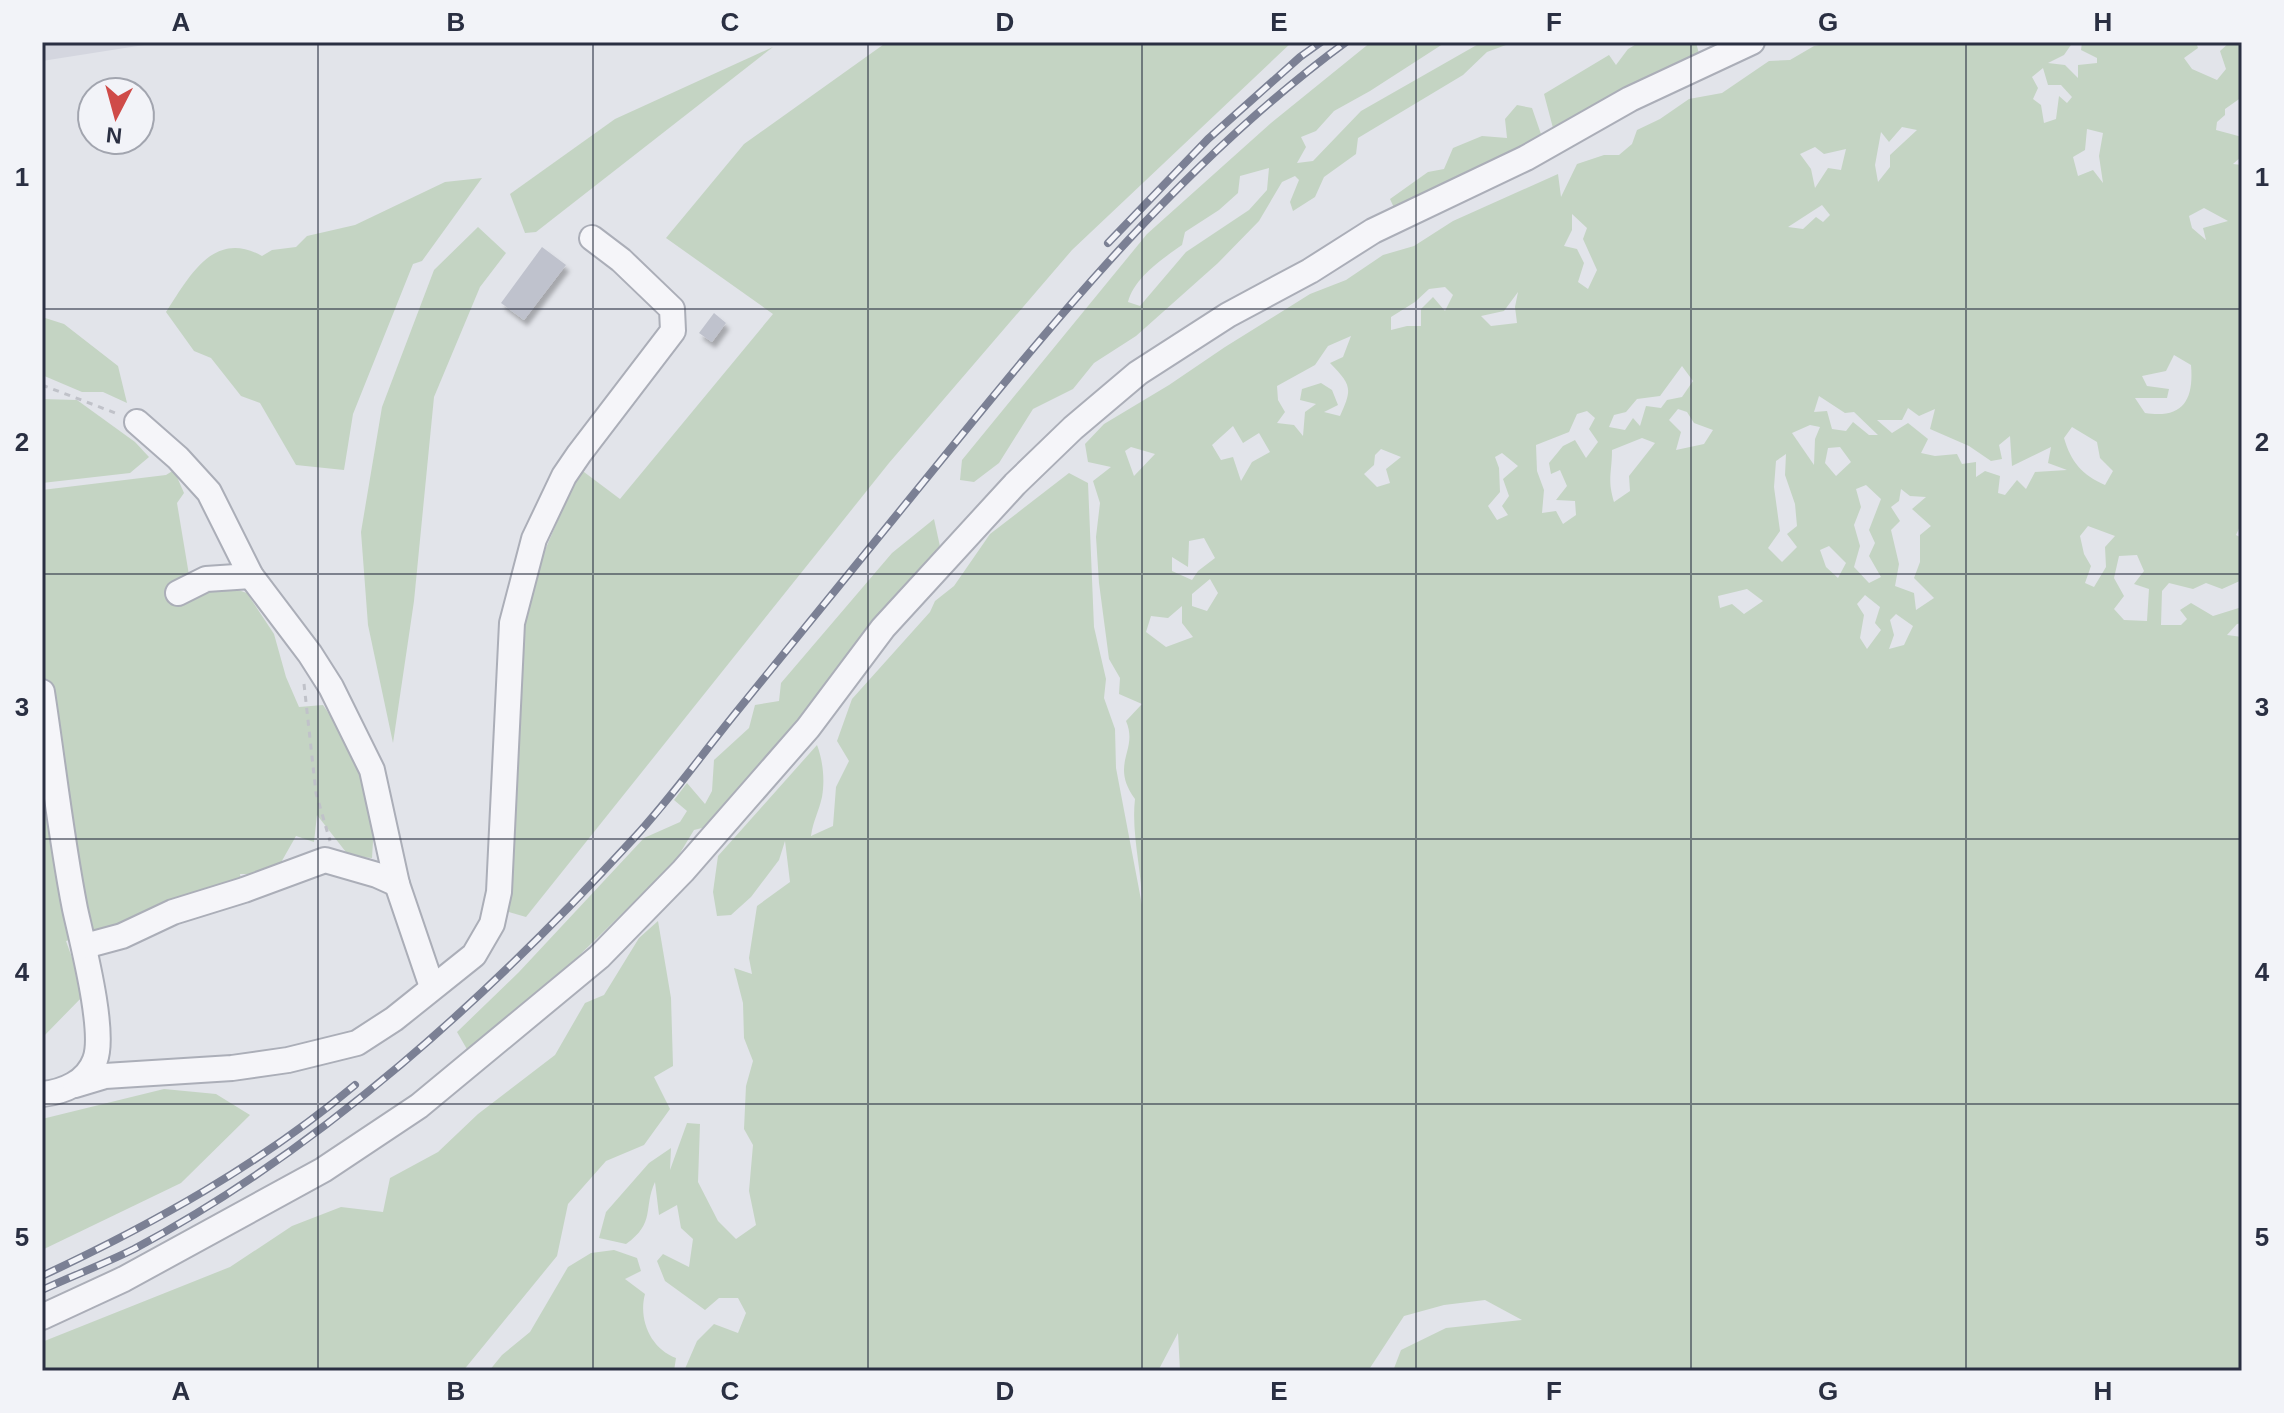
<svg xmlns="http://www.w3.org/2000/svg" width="2284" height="1413" viewBox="0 0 2284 1413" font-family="Arial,sans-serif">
	<defs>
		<filter id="shadow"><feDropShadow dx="3.5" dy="6" stdDeviation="2" flood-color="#0004"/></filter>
	</defs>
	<rect width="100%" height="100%" fill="#e2e4ea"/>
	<!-- built -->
	<path fill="#d4d6df" d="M42 42H163L42 61Z"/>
	<!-- green -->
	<g fill="#c4d4c3" fill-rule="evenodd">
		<path d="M887 42H1292L1072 250 889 463 526 917 505 911 520 608 580 469 620 499 773 314 666 238 744 144Z"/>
		<path d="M1371 42H1446L1370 91 1334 111 1316 131 1301 137 1306 147 1297 163 1313 161 1361 111 1482 42H1514L1487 52 1463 75 1358 138 1356 154 1324 177 1315 197 1293 211 1290 202 1299 180 1295 176 1282 182 1259 221 1218 263 1136 336 1094 363 1073 389 1033 409 999 463 974 482 960 480 962 460 1147 234 1271 123ZM1269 168 1267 190 1249 210 1186 252 1140 306 1128 302C1134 278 1162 259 1182 245L1185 232 1219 210 1238 193 1240 176Z"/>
		<path d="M1640 42H1696L1699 54 1669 73 1553 128 1544 94 1609 55 1616 65 1628 49Z"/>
		<path d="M1836 42 1852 45 1853 42H2073L2064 55 2048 63 2065 65 2078 78V65L2097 63V58L2081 50 2082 42H2196L2198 48 2184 58 2192 69 2217 80 2226 69 2220 51 2230 42H2242V97L2225 109V115L2217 122 2216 130 2242 137V156L2233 164 2242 165V522L2236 535 2242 538V580L2222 589 2206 583 2193 589 2169 583 2162 591 2161 625H2181L2187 619 2180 610 2191 603 2213 616 2242 607V623L2237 624 2227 635 2242 637V1371H1393L1401 1350 1446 1328 1522 1320 1485 1300 1444 1305 1404 1316 1368 1371H1180L1178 1333 1158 1371H684L697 1341 714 1324 738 1333 746 1313 738 1298H719L705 1310 665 1281 657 1261 663 1254 689 1267 693 1239 681 1228 677 1205 659 1215 655 1182C643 1208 656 1223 626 1244L599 1238 606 1212 649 1163 671 1148 670 1170 687 1123 700 1124 698 1182 718 1221 736 1239 756 1225 749 1191 753 1145 744 1129 746 1086 753 1061 744 1038 743 1003 734 968 752 974 749 958 757 906 790 882 785 841 779 860 751 897 731 915 717 916 713 892 718 856 817 745C823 761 825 780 822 797 819 811 813 821 811 836L833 826 836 787 849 761 837 741 852 699 930 612 935 601 954 586 990 534 1069 473 1088 483 1094 627 1106 679 1104 698 1115 729 1116 768 1142 905C1142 870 1131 834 1135 799 1109 763 1139 751 1126 721L1142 704 1119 694 1120 678 1109 659 1099 583 1096 537 1100 503 1093 481 1111 467 1088 462 1085 444 1104 424 1169 385 1225 347 1310 294 1346 280 1383 255 1414 246 1453 221 1558 174 1561 197 1577 164 1604 155H1619L1632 144 1637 130 1660 119 1689 99 1722 93 1769 61 1790 60 1814 46ZM2043 68 2048 85H2061L2072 97 2067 103 2059 96 2056 119 2044 123 2041 105 2033 99 2038 88 2032 77ZM1902 127 1917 130 1890 155V167L1878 182 1875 165 1881 132 1889 142ZM2087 129 2103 133 2099 156 2103 183 2093 170 2078 176 2073 157 2085 150ZM1815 147 1824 154 1846 149 1841 170 1828 168 1815 188 1811 169 1800 154ZM1822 205 1830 215 1823 222 1816 217 1803 229 1788 227ZM2204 208 2228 221 2203 228 2206 240 2192 228 2189 216ZM1572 214 1587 228 1583 239 1597 270 1588 289 1578 282 1584 263 1577 249 1564 246 1572 230ZM1445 287 1453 295 1445 311 1433 297 1421 309V326H1407L1391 330V317L1415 302 1429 289ZM1518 292 1515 307 1517 323 1491 326 1481 316 1504 311ZM1351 336 1343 357 1330 363C1351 385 1353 388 1340 416L1324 412 1338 405 1332 390 1321 383 1302 389 1300 400 1316 404 1305 412 1303 436 1294 425 1277 423 1285 412 1278 400 1277 386 1315 365 1328 346ZM2174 355 2191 365C2194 400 2183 419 2145 413L2135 398H2167L2169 389 2147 386 2142 376 2166 371ZM1682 366 1693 381 1682 397 1667 400 1661 408 1646 406 1640 426 1633 418 1625 430 1609 427 1614 415 1626 412 1637 399 1660 396ZM1819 396 1845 413 1854 412 1878 435H1869L1853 422 1846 431 1832 429 1827 411 1814 412ZM1908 408 1919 416 1935 409 1930 429 1969 446 1991 461 2002 459 1999 445 2010 436 2012 466 2051 447 2048 463 2067 470 2035 472 2026 489 2017 480 2005 495 1998 493 2000 476 1985 471 1976 477V462L1962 464 1957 454 1935 456 1921 453 1928 439 1908 423 1892 433 1877 420H1902ZM1678 409 1687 412 1694 423 1713 430 1704 444 1676 450 1681 432 1669 420ZM1587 411 1595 418 1589 429 1598 442 1586 458 1575 440 1563 446 1549 463 1551 474 1560 470 1567 486 1556 500 1575 501 1576 515 1563 524 1556 511 1542 513 1544 490 1537 471 1536 445 1569 432 1577 414ZM1810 425 1820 427 1815 439 1814 465 1792 433ZM1233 426 1243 443 1259 433 1270 452 1252 462 1241 481 1233 457 1221 460 1212 445ZM2072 427 2097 442 2100 458 2113 471 2105 485C2082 475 2071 462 2064 438ZM1642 438 1655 443 1629 476 1630 491 1614 502C1607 479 1612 473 1612 450ZM1131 447 1155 454 1134 476 1125 451ZM1840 447 1851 462 1836 476 1825 463 1828 448ZM1381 449 1401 457 1386 469 1390 483 1377 487 1364 474 1374 465 1375 455ZM1502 453 1518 466 1503 479 1509 496 1502 506 1508 515 1497 520 1488 506 1500 492 1499 468 1495 457ZM1786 454 1785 475 1795 504 1797 526 1787 534 1797 547 1782 562 1768 548 1780 531 1774 487 1776 461ZM1866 485 1881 499 1869 530 1875 543 1869 556 1881 577 1869 583 1854 567 1860 546 1854 525 1861 507 1856 489ZM1901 489 1910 496 1926 497 1912 509 1931 526 1920 535V562L1914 578 1934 598 1916 610 1914 593 1895 586 1899 564 1891 530 1900 521 1891 507 1899 501ZM2088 526 2115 536 2105 547 2106 567 2094 587 2085 583 2091 566 2084 554 2080 536ZM1204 538 1215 558 1198 571 1192 580 1172 571V557L1188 567 1189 541ZM1829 546 1846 563 1838 578 1826 567 1820 550ZM2137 555 2144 571 2134 584 2149 589 2147 621 2124 620 2114 609 2124 596 2114 578 2119 556ZM1210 579 1218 593 1207 611 1192 606V594ZM1747 589 1763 601 1744 614 1732 604 1720 608 1718 596ZM1865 595 1880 607 1875 623 1881 630 1867 649 1860 638 1864 615 1857 604ZM1182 606V623L1193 637 1166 647 1146 632 1151 616 1168 618ZM1896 614 1913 626 1904 645 1889 649 1894 635 1890 620Z"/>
		<path d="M773 47 536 232 525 233 510 194 615 119Z"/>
		<path d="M1517 105 1532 108 1542 137 1396 212 1390 199 1428 172 1444 169 1453 148 1482 136 1507 138 1505 119Z"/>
		<path d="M482 178 422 261 413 264 353 414 344 470 296 465 260 403 241 396 211 358 194 351 166 312C188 279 213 228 262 256L272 250 296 247 307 236 355 225 445 182Z"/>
		<path d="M478 227 506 253 480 287 434 397 414 601 393 743 368 625 361 532 382 407 434 270Z"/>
		<path d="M42 317 64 324 118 366 127 403 103 392H82L42 375Z"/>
		<path d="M42 399 77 400 135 442 149 457 130 473 42 483Z"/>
		<path d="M174 470 184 493 177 503 192 593 220 584 247 593 274 634 286 677 299 707 323 705 353 749 374 825 372 858 349 856 317 815 314 842 296 836 279 866 255 874H240L242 887 66 941 85 994 42 1038V490L166 475Z"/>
		<path d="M934 519 941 551 714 825 694 830 674 863 555 979 468 1051 457 1032 519 972 644 838 680 822 687 811 674 800 687 783 705 804 712 791 714 760 749 728 755 705 779 701 781 683 892 553Z"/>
		<path d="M658 921 671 998 673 1066 654 1077 670 1109 644 1145 606 1161 568 1204 557 1256 463 1371H42V1342L230 1267 292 1226 341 1207 383 1212 390 1178 438 1152 478 1114 555 1055 585 1003 604 995 639 938Z"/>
		<path d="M164 1089 216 1094 250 1115 181 1183 42 1250V1119Z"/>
		<path d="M614 1250 637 1258 641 1271 625 1279 645 1294C638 1320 651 1349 676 1358L674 1371H489L502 1355 530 1332 568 1267 591 1253Z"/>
	</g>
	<!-- building -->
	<g fill="#bfc2cd" filter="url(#shadow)">
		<path d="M542 247 566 265 524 320 501 303Z"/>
		<path d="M714 313 726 323 712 342 699 333Z"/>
	</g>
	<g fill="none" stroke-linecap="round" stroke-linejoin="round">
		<!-- minor casing -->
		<g stroke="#abaeb8" stroke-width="28">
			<g id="minor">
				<path d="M137 422 178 458 209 492 251 576 310 654 331 687 372 770 397 884 432 987"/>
				<path d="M178 593 206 579 251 576"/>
				<path d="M42 692C53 764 61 838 75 909 82 941 106 1032 95 1060 87 1082 64 1092 42 1094"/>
				<path d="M85 946 122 936 173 912 244 890 325 860 377 875 397 884"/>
				<path d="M75 1085 105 1076 232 1068 288 1060 357 1043 394 1019 474 955 492 924 499 892 512 623 534 539 564 476 579 454 673 331 672 309 621 260 592 238"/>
				<path d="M42 1317 124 1279 323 1170 419 1106 599 957 683 871 808 728 883 628 1015 484 1073 428 1138 373 1228 315 1310 271 1373 231 1526 158 1630 99 1752 42"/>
			</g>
		</g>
		<!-- path -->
		<g stroke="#c0c2c9" stroke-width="3" stroke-dasharray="6 6" stroke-linecap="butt">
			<path d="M42 385 118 414"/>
			<path d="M304 684 316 793 330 841"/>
		</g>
		<!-- minor -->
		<use href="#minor" stroke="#f5f5f9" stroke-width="24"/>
		<!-- rail casing -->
		<g stroke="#7b8094" stroke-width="8">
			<g id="rail">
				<path d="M1108 243 1208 139 1300 57 1321 42"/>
				<path d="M42 1276C153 1224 261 1164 355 1085"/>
				<path d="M42 1290C72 1276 104 1264 134 1249 323 1148 490 995 634 838 671 798 703 753 738 710 803 630 869 549 934 469 1059 315 1185 160 1346 42"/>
			</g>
		</g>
		<!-- rail -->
		<use href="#rail" stroke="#f2f3f8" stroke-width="5" stroke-dasharray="15" stroke-linecap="butt"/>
	</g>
	<!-- grid -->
	<path fill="none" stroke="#2a2f42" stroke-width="2" stroke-opacity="0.55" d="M318 42V1371M593 42V1371M868 42V1371M1142 42V1371M1416 42V1371M1691 42V1371M1966 42V1371M42 309H2242M42 574H2242M42 839H2242M42 1104H2242"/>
	<!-- border -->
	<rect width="2284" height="1413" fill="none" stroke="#f2f3f8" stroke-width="88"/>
	<!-- north arrow -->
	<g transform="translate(116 116) rotate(186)"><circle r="38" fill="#f2f3f8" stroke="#a2a5af" stroke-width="2"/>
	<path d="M0-6L14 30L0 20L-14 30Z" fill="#cf4b48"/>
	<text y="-12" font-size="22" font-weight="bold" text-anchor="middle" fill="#2a2f42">N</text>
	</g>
	<rect x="44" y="44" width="2196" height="1325" fill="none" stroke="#2a2f42" stroke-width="3"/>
	<g font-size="26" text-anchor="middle" font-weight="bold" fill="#2a2f42">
		<text x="181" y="31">A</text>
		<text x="456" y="31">B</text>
		<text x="730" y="31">C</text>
		<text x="1005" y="31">D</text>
		<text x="1279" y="31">E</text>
		<text x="1554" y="31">F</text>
		<text x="1828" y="31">G</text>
		<text x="2103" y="31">H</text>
		<text x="22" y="186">1</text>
		<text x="2262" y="186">1</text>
		<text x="22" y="451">2</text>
		<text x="2262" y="451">2</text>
		<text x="22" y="716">3</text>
		<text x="2262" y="716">3</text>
		<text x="22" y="981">4</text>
		<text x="2262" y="981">4</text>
		<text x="22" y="1246">5</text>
		<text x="2262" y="1246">5</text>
		<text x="181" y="1400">A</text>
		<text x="456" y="1400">B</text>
		<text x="730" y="1400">C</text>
		<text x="1005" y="1400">D</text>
		<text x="1279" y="1400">E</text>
		<text x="1554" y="1400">F</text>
		<text x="1828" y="1400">G</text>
		<text x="2103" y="1400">H</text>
	</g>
</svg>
